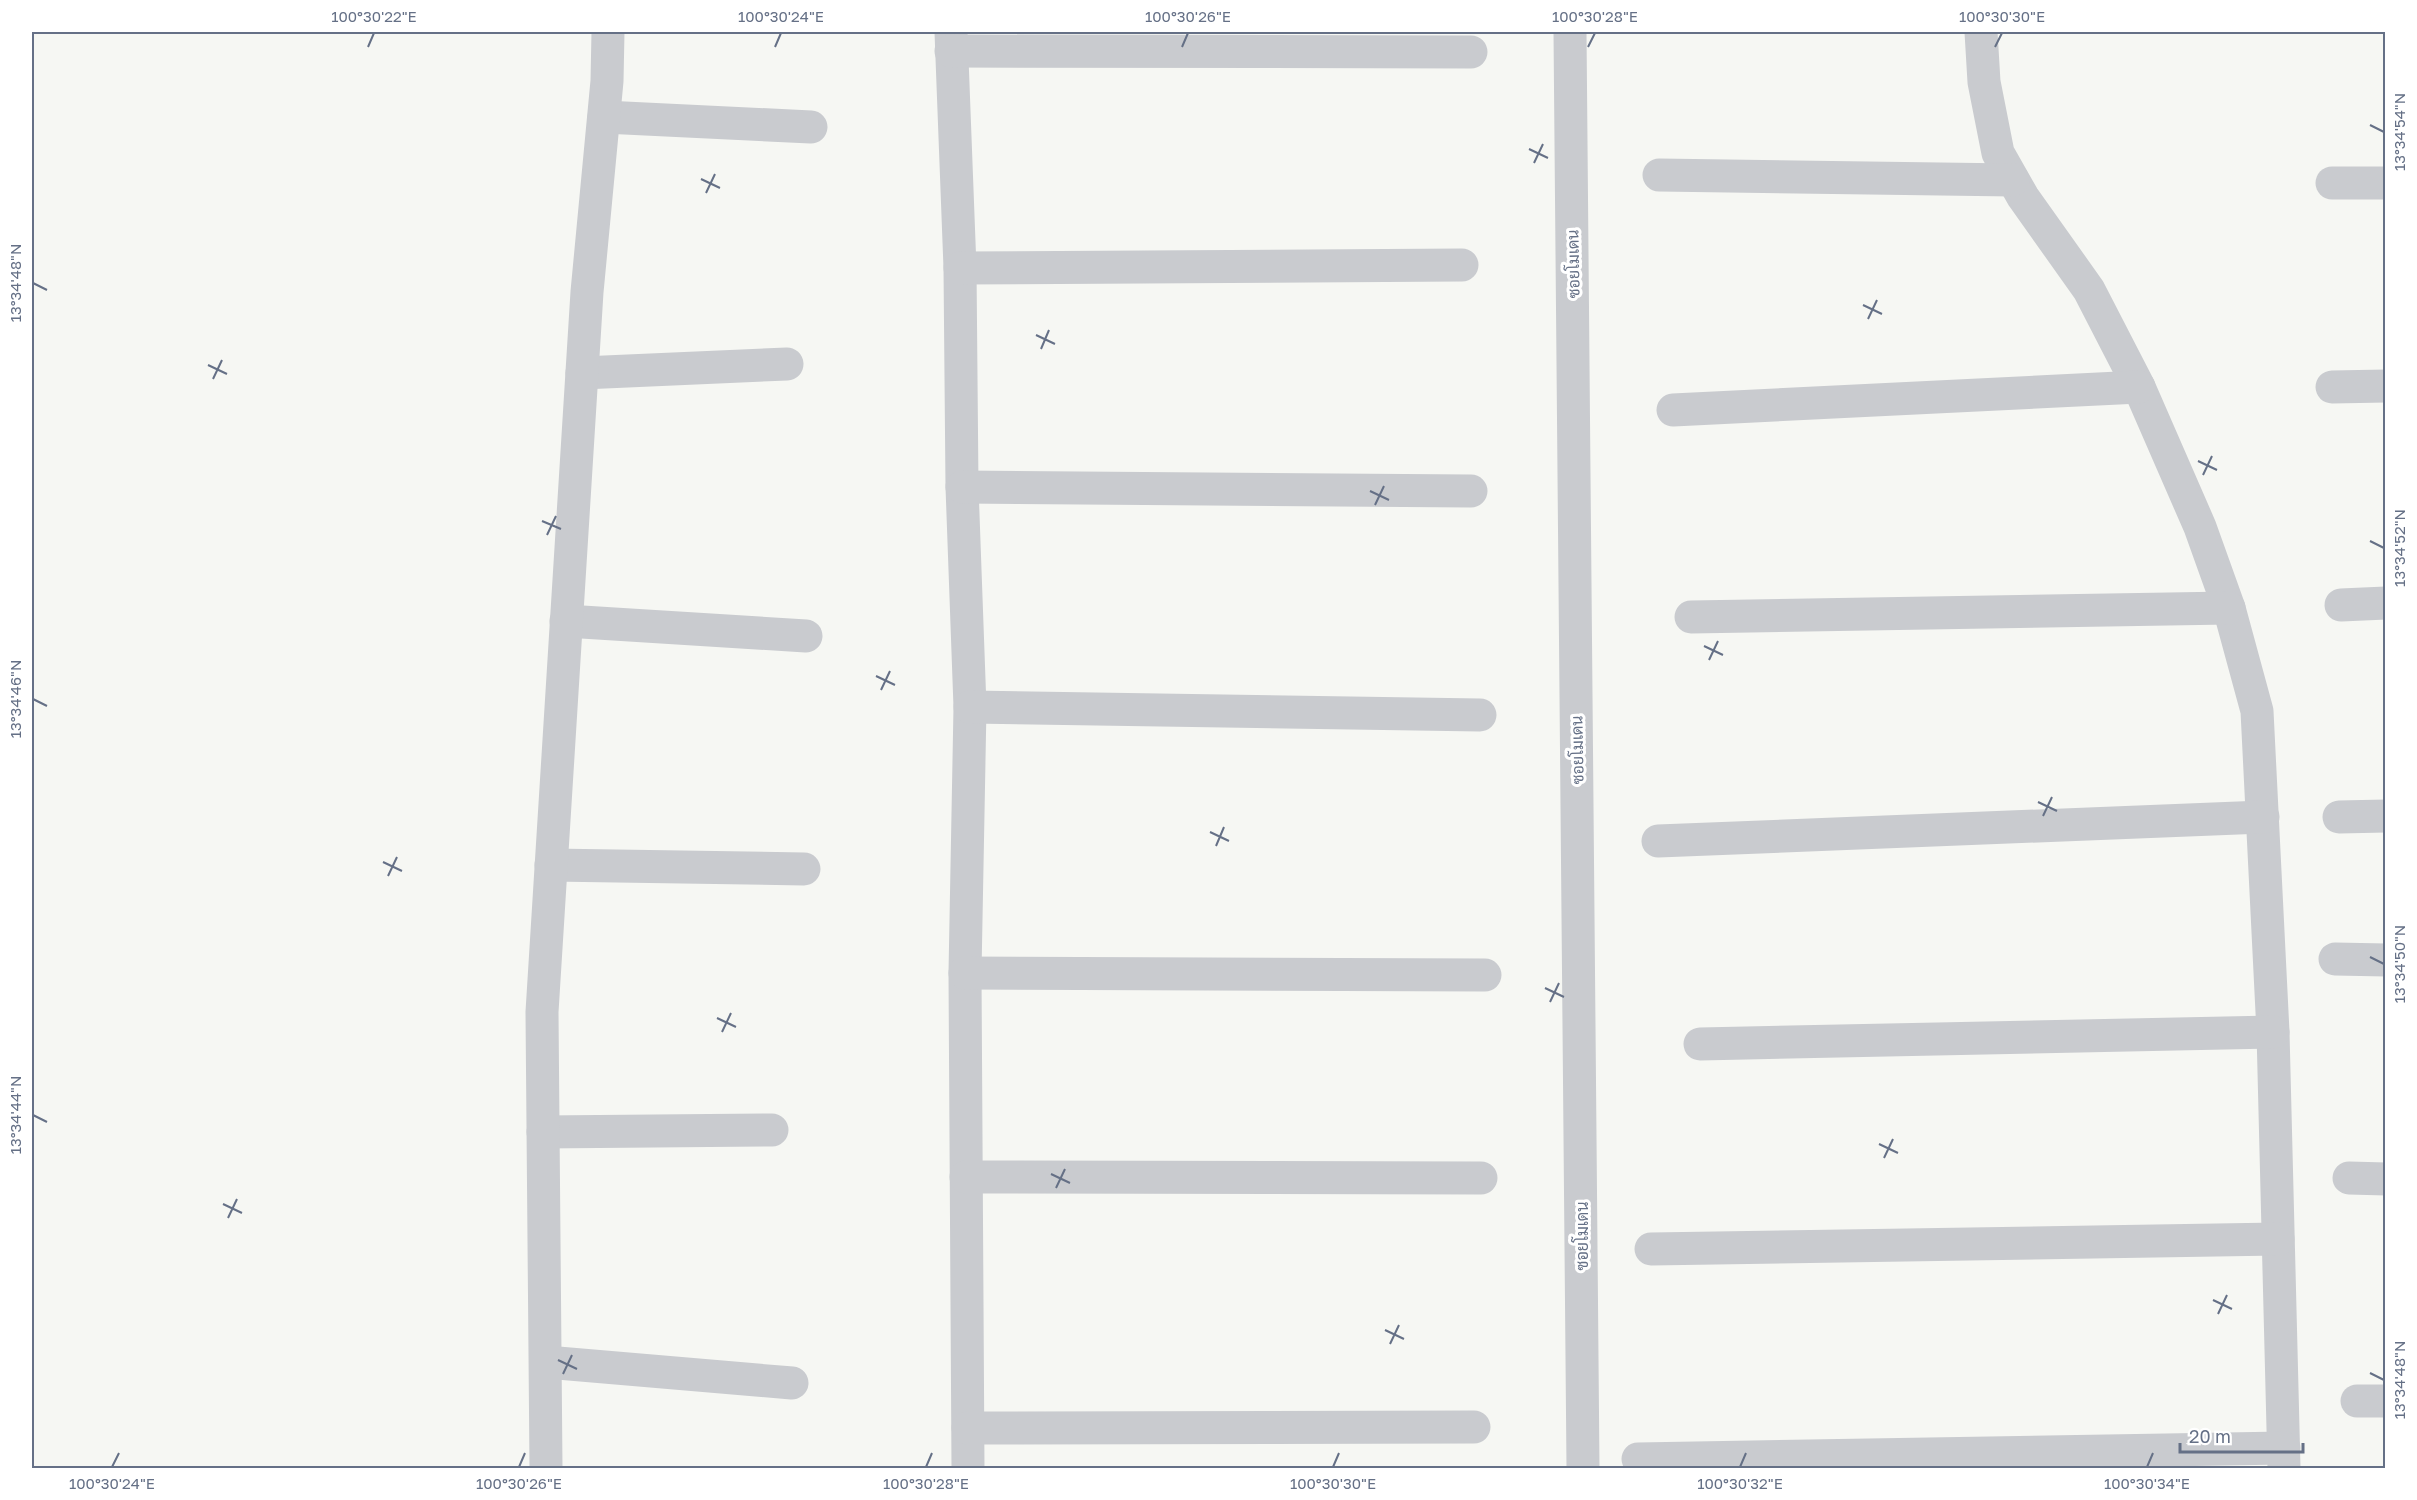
<svg xmlns="http://www.w3.org/2000/svg" width="2417" height="1500" viewBox="0 0 2417 1500" font-family="'Golos Text',Sarabun,sans-serif">
	<rect width="100%" height="100%" fill="#f6f7f3"/>
	<g fill="none" stroke-linecap="round" stroke-linejoin="round">
		<!-- minor -->
		<g stroke="#c9cbcf" stroke-width="33">
			<path d="M951 32 960 268 962 487 970 707 965 973 968 1468"/>
			<path d="M1570 32 1583 1468"/>
			<path d="M1981 32 1984 82 1998 153 2023 197 2089 290 2139 387 2200 527 2229 608 2257 711 2273 1032 2284 1468"/>
			<path d="M951 51 1471 52"/>
			<path d="M604 117 811 127"/>
			<path d="M1659 175 2013 180"/>
			<path d="M2332 183H2386"/>
			<path d="M960 268 1462 265"/>
			<path d="M582 373 787 364"/>
			<path d="M2332 387 2386 386"/>
			<path d="M1673 410 2139 387"/>
			<path d="M962 487 1471 491"/>
			<path d="M2341 605 2386 603"/>
			<path d="M1691 617 2229 608"/>
			<path d="M566 621 806 636"/>
			<path d="M970 707 1480 715"/>
			<path d="M2339 817 2386 816"/>
			<path d="M1658 841 2263 817"/>
			<path d="M551 865 804 869"/>
			<path d="M2335 959 2386 960"/>
			<path d="M965 973 1485 975"/>
			<path d="M1700 1044 2273 1032"/>
			<path d="M543 1132 772 1130"/>
			<path d="M966 1177 1481 1178"/>
			<path d="M2349 1178 2386 1179"/>
			<path d="M1651 1249 2278 1239"/>
			<path d="M546 1362 792 1383"/>
			<path d="M2357 1401H2386"/>
			<path d="M968 1428 1474 1427"/>
			<path d="M1638 1459 2284 1448"/>
			<path d="M546 1468 542 1012 587 292 607 81 608 32"/>
		</g>
	</g>
	<!-- ticks -->
	<path fill="none" stroke="#657086" stroke-width="2" d="M368 47 374 33M775 47 781 33M1182 47 1188 33M1588 47 1595 33M1995 47 2002 33M2370 125 2384 132M1529 149 1548 158M1534 163 1543 144M701 179 720 188M706 193 715 174M33 283 47 290M1863 305 1882 314M1868 319 1877 300M1036 335 1055 344M1041 349 1049 330M208 365 227 374M213 379 222 360M2198 461 2217 470M2203 475 2212 456M1370 491 1389 500M1375 505 1384 486M542 521 561 529M547 535 556 516M2370 541 2384 548M1704 646 1723 655M1709 660 1718 641M876 676 895 685M881 690 890 671M33 699 47 706M2038 802 2057 811M2043 816 2052 797M1210 832 1229 841M1216 846 1224 827M383 862 402 871M388 876 397 857M2370 957 2384 964M1545 988 1564 997M1550 1002 1559 983M717 1018 736 1027M722 1032 731 1013M33 1115 47 1122M1879 1144 1898 1153M1884 1158 1893 1139M1051 1174 1070 1183M1056 1188 1065 1169M223 1204 242 1213M228 1218 237 1199M2213 1300 2232 1309M2218 1314 2227 1295M1385 1330 1404 1339M1390 1344 1399 1325M558 1360 577 1369M2370 1373 2384 1380M563 1374 572 1355M112 1467 119 1453M519 1467 525 1453M926 1467 932 1453M1333 1467 1339 1453M1740 1467 1746 1453M2147 1467 2153 1453"/>
	<g text-anchor="middle" stroke-width="6" stroke-linejoin="round" paint-order="stroke">
		<!-- street labels -->
		<g font-size="16" fill="#657086" stroke="#fff">
			<text transform="translate(1573 264) rotate(-91)" y="6">ซอยโมเดน</text>
			<text transform="translate(1577 750) rotate(-91)" y="6">ซอยโมเดน</text>
			<text transform="translate(1582 1236) rotate(-90)" y="6">ซอยโมเดน</text>
		</g>
	</g>
	<!-- border -->
	<rect width="2417" height="1500" fill="none" stroke="#ffffff" stroke-width="66"/>
	<!-- scale -->
	<path d="M2180 1443v9h123v-9" fill="none" stroke="#657086" stroke-width="3"/>
	<text x="2189" y="1443" font-size="18" fill="#657086" stroke="#ffffff" stroke-width="4.5" paint-order="stroke">20 m</text>
	<rect x="33" y="33" width="2351" height="1434" fill="none" stroke="#657086" stroke-width="2"/>
	<g font-size="15" text-anchor="middle" fill="#657086">
		<text x="374" y="22">100°30'22"E</text>
		<text x="781" y="22">100°30'24"E</text>
		<text x="1188" y="22">100°30'26"E</text>
		<text x="1595" y="22">100°30'28"E</text>
		<text x="2002" y="22">100°30'30"E</text>
		<text transform="translate(2400 132) rotate(-90)" y="5">13°34'54"N</text>
		<text transform="translate(16 283) rotate(-90)" y="5">13°34'48"N</text>
		<text transform="translate(2400 548) rotate(-90)" y="5">13°34'52"N</text>
		<text transform="translate(16 699) rotate(-90)" y="5">13°34'46"N</text>
		<text transform="translate(2400 964) rotate(-90)" y="5">13°34'50"N</text>
		<text transform="translate(16 1115) rotate(-90)" y="5">13°34'44"N</text>
		<text transform="translate(2400 1380) rotate(-90)" y="5">13°34'48"N</text>
		<text x="112" y="1489">100°30'24"E</text>
		<text x="519" y="1489">100°30'26"E</text>
		<text x="926" y="1489">100°30'28"E</text>
		<text x="1333" y="1489">100°30'30"E</text>
		<text x="1740" y="1489">100°30'32"E</text>
		<text x="2147" y="1489">100°30'34"E</text>
	</g>
</svg>
